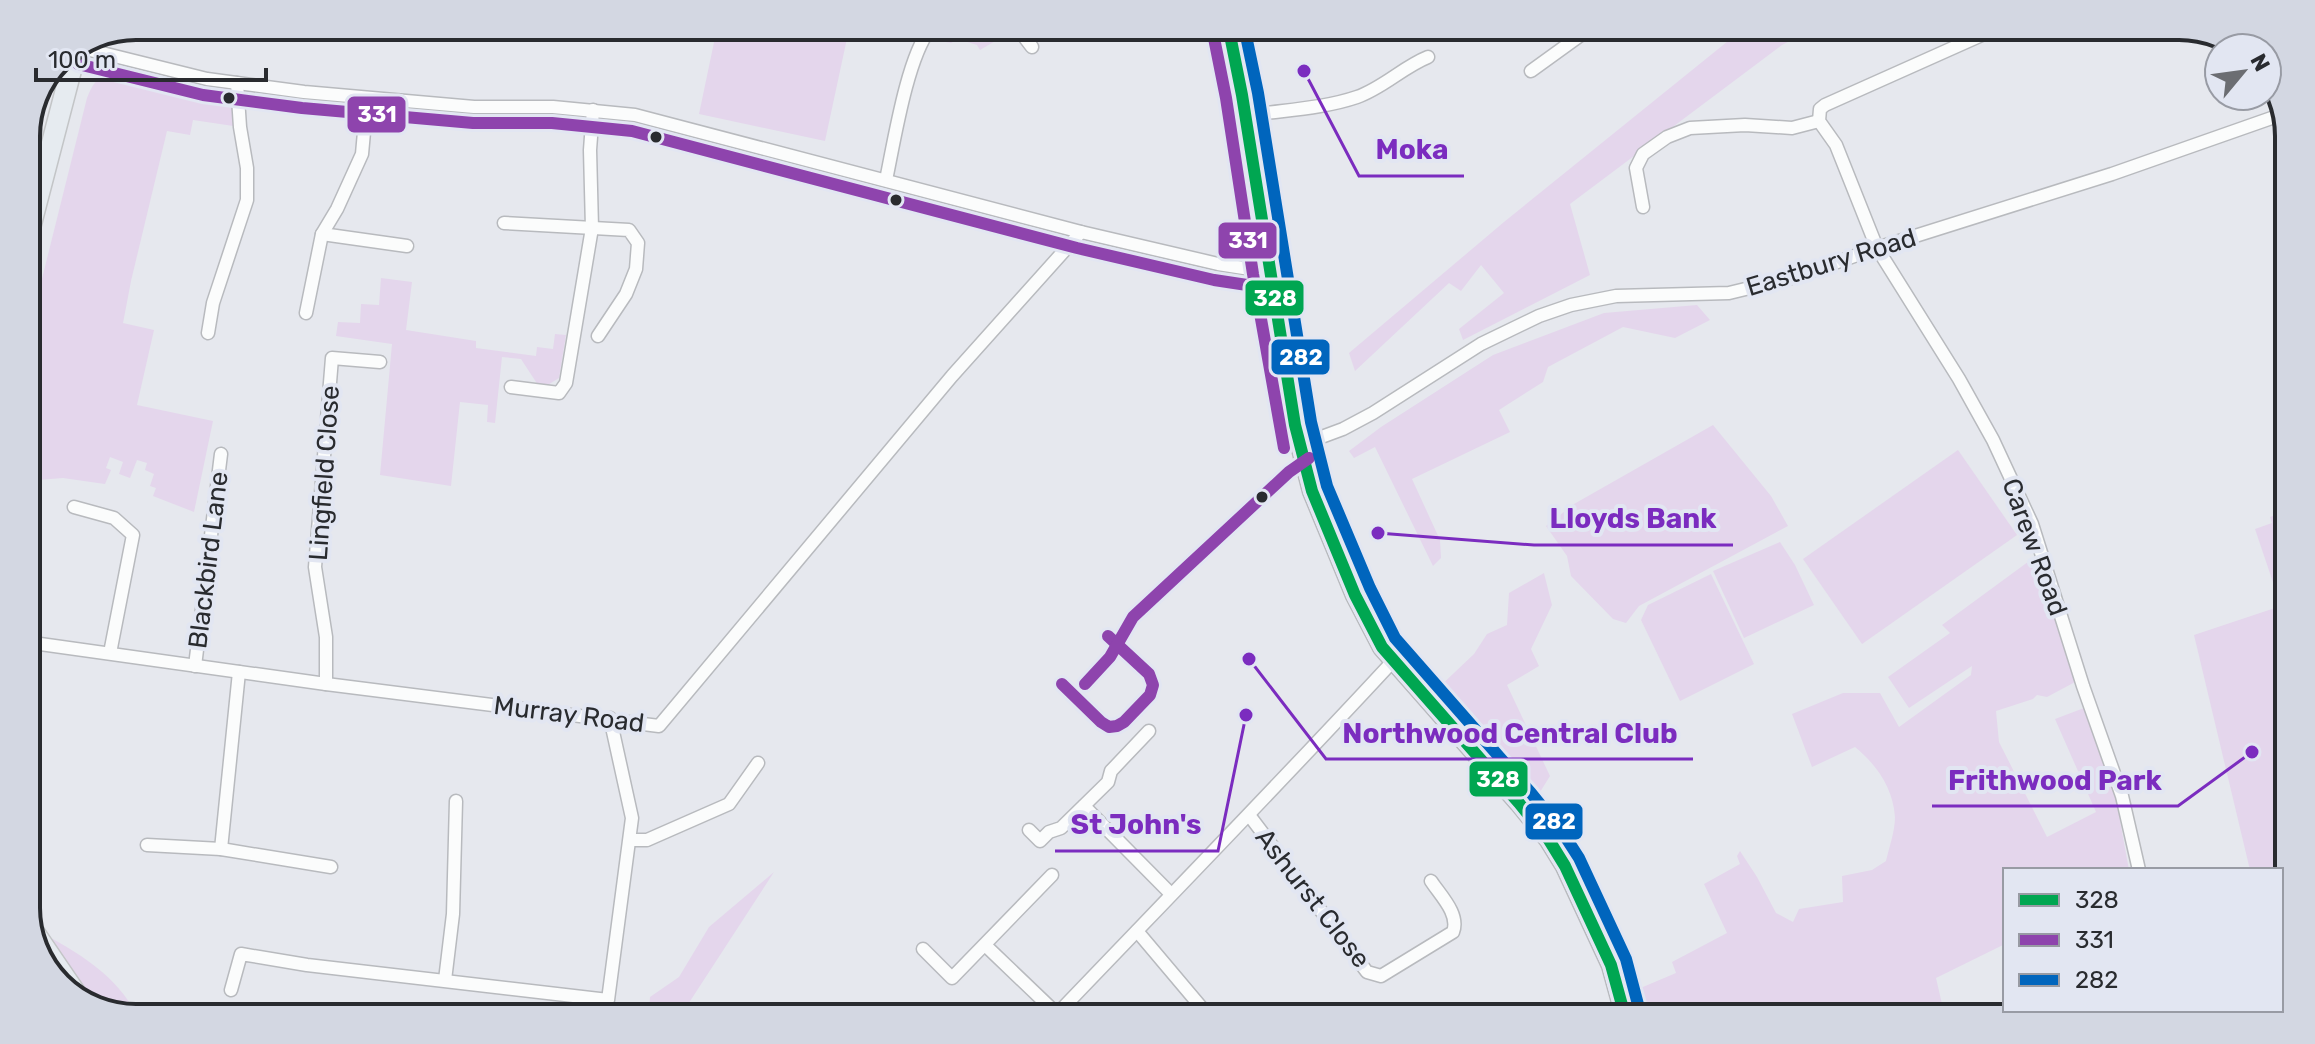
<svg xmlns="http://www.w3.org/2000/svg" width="2315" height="1044" viewBox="0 0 2315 1044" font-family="Rubik,sans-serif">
	<rect width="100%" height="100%" fill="#e6e8ee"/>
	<!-- green -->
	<g fill="#e4d6ec">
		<path d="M717 28 849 29 825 141 699 114Z"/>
		<path d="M960 29 1014 30 980 50 977 45 958 39 951 43 940 41Z"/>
		<path d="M1738 33H1805L1782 45 1570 204 1590 275 1463 340 1459 329 1504 293 1481 265 1461 291 1449 283 1355 371 1349 353 1504 222Z"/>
		<path d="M112 74 213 98 226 82 237 83 240 127 193 120 190 135 167 131 131 281 123 323 154 330 137 405 213 421 194 512 153 496 156 488 150 486 154 474 145 470 147 463 137 460 130 478 119 474 123 462 110 457 106 468 111 470 105 484 63 478 26 481V343L87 98C93 84 96 77 112 74Z"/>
		<path d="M381 278 412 282 406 330 476 341V348L536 356 537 347 553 349 555 334 566 335 559 378 546 386 538 385 521 359 502 357 495 423 487 422 488 405 460 402 451 486 380 475 392 344 336 336 338 322 360 323 361 304 379 305Z"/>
		<path d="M1697 305 1710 320 1675 338 1623 327 1548 367 1543 382 1499 410 1510 432 1412 479 1440 540 1441 558 1433 566 1375 447 1354 458 1349 451 1381 427 1493 355 1604 313Z"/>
		<path d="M1713 425 1771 496 1788 526 1639 606 1626 623 1613 619 1571 576 1567 556 1546 526 1574 504Z"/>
		<path d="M1958 450 2017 535 1862 644 1803 559Z"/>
		<path d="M2285 512 2281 893V870H2250L2194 635 2281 606 2255 529 2272 523 2270 517Z"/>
		<path d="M1780 542 1795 565 1814 605 1744 638 1713 571Z"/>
		<path d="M2036 556 2077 681 2047 697 2037 695 2033 699 1996 711 1999 742 2047 837 2096 812 2055 719 2084 708 2116 799 2129 870H2005V944L1936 978 1945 1017 1637 1016 1631 992 1676 973 1672 962 1727 933 1704 884 1740 864 1737 856 1740 851 1757 877 1776 913 1793 922 1799 909 1843 902 1842 876 1872 870 1886 861C1889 848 1895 831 1895 817 1893 788 1877 765 1855 747L1812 767 1792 714 1843 693H1880L1899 727 1971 675 1972 666 1909 708 1888 677 1950 633 1942 625Z"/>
		<path d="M1544 573 1552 605 1531 649 1539 666 1507 685 1550 776 1532 805 1435 691 1474 654 1487 634 1507 625 1509 593Z"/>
		<path d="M1711 574 1754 664 1680 701 1641 620 1648 605Z"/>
		<path d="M774 872 683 1012H649L650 997 679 977 709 927Z"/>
		<path d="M30 926C69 948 111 969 134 1010L94 1009 76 995Z"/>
	</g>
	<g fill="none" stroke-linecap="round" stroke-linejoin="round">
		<!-- minor casing -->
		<g stroke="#b8babe" stroke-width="15">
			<g id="minor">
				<path d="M1019 30 1032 47"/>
				<path d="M1984 34 1825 105 1820 109 1819 121 1836 145 1877 248 1959 379 1993 440 2032 524 2083 686 2122 796 2139 870"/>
				<path d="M82 48 207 79 304 92 474 107H553L635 115 1081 232 1218 264 1269 272"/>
				<path d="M1531 71 1585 32"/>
				<path d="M1245 116C1281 110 1322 109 1357 97 1383 88 1403 67 1428 57"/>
				<path d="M886 180C894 142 907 58 930 29"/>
				<path d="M1643 207 1636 168 1643 154 1667 137 1690 128 1745 125 1792 128 1819 121"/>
				<path d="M504 223 629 230 638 243 636 269 626 294 598 336"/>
				<path d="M322 234 407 246"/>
				<path d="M306 313 322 234 337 209 362 154 367 99"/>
				<path d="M208 333 213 303 247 200V168L240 127 237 83"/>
				<path d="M511 387 559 393 566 383 592 228 590 150 593 110"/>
				<path d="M1300 445 1343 429 1373 413 1481 344 1539 316 1571 305 1616 296 1729 293 1795 277 1877 248 2112 174 2283 114"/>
				<path d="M74 507 114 518 133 535 110 653"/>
				<path d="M26 642 326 684 659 726 952 376 1081 232"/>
				<path d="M195 666 221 454"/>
				<path d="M326 684V637L315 567 332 358 380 362"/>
				<path d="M1084 806 1171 894"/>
				<path d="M1249 815 1367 972 1381 976 1453 932C1460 914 1440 895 1431 881"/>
				<path d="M1029 830 1040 841 1049 832 1061 828 1108 782 1111 771 1149 731"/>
				<path d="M630 840H647L729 804 758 763"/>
				<path d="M147 845 221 849 331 867"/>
				<path d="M221 849 239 672"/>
				<path d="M1137 931 1207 1014"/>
				<path d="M985 945 1056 1013"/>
				<path d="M923 949 952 978 1052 875"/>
				<path d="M445 980 453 914 456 801"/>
				<path d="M231 990 241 954 307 965 608 1000 632 818 610 718"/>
				<path d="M2164 1010 2165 1018"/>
				<path d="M1058 1013C1170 896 1284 779 1394 660"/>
				<path d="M2052 1017 2063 1010"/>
			</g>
		</g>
		<!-- secondary casing -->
		<g stroke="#b8babe" stroke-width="21">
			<path id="secondary" d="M1229 30 1242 95 1269 272 1281 332 1295 425 1312 491 1336 549 1355 595 1382 647 1519 803 1549 840 1565 866 1611 965 1625 1016"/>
		</g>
		<!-- primary casing -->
		<g stroke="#c3c5c7" stroke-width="23">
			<g id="primary">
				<path d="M26 243 76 51"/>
				<path d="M31 928 76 994"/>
			</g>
		</g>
		<!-- minor -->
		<use href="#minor" stroke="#fbfcfc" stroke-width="12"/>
		<!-- secondary -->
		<use href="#secondary" stroke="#f0f3f6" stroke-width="18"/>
		<!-- primary -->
		<use href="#primary" stroke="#e6ebf0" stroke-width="20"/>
		<!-- bus-1 casing -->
		<g stroke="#e2e6f2" stroke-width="18">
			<path id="bus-1" d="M1229 30 1242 95 1295 425 1312 491 1355 595 1382 647 1519 803 1549 840 1565 866 1611 965 1625 1016"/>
		</g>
		<!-- bus-2 casing -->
		<g stroke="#e2e6f2" stroke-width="18">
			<g id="bus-2">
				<path d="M1213 33 1226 98 1253 274 1284 448"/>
				<path d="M78 64 203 95 302 108 473 123H552L632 131 1077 248 1214 280 1267 288"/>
				<path d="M1062 684 1101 722 1109 727 1117 726 1124 722 1150 695 1153 685 1149 674 1108 636"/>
				<path d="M1085 684 1110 657 1133 617 1289 472 1309 458"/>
			</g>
		</g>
		<!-- bus-3 casing -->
		<g stroke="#e2e6f2" stroke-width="18">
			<path id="bus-3" d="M1245 31 1258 93 1311 422 1327 486 1370 588 1395 638 1531 793 1561 830 1579 858 1626 959 1640 1012"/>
		</g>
		<!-- bus-1 -->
		<use href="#bus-1" stroke="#00a651" stroke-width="12"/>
		<!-- bus-2 -->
		<use href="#bus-2" stroke="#8e44ad" stroke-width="12"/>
		<!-- bus-3 -->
		<use href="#bus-3" stroke="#0065bd" stroke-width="12"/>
	</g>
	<!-- markers -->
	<g fill="#292b2f" stroke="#e2e6f2" stroke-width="3">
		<circle cx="229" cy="98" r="7"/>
		<circle cx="656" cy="137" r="7"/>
		<circle cx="896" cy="200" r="7"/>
		<circle cx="1262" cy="497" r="7"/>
	</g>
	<g text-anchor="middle" stroke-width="8" stroke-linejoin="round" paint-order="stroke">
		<!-- street labels -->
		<g font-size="26" fill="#292b2f" stroke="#e2e6f2">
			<text transform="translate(1831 262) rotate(-17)" y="9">Eastbury Road</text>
			<text transform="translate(324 473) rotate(-86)" y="9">Lingfield Close</text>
			<text transform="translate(2035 547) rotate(70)" y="9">Carew Road</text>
			<text transform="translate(208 560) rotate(-83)" y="9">Blackbird Lane</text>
			<text transform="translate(569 714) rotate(7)" y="9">Murray Road</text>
			<text transform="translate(1313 898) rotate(52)" y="9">Ashurst Close</text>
		</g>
	</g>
	<!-- crop -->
	<path d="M0 0H2315V1044H0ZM136 40H2179A96 96 0 0 1 2275 136V908A96 96 0 0 1 2179 1004H136A96 96 0 0 1 40 908V136A96 96 0 0 1 136 40Z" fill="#d3d7e2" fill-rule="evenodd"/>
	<path fill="none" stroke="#292b2f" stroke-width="4" d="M136 40H2179A96 96 0 0 1 2275 136V908A96 96 0 0 1 2179 1004H136A96 96 0 0 1 40 908V136A96 96 0 0 1 136 40Z"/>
	<!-- callouts -->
	<path fill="none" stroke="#7b2cbf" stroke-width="3" d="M1304 71L1359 176H1464M1378 533L1534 545H1733M1249 659L1326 759H1693M2252 752L2178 806H1932M1246 715L1218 851H1055"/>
	<g fill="#7b2cbf" stroke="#e2e6f2" stroke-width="3">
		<circle cx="1304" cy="71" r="8"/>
		<circle cx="1378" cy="533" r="8"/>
		<circle cx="1249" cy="659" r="8"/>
		<circle cx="2252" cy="752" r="8"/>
		<circle cx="1246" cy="715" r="8"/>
	</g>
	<g font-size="28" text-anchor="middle" font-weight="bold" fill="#7b2cbf" stroke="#e2e6f2" stroke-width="8" stroke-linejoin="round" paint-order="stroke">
		<text x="1412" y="159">Moka</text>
		<text x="1633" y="528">Lloyds Bank</text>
		<text x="1510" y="743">Northwood Central Club</text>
		<text x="2055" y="790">Frithwood Park</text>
		<text x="1136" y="834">St John's</text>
	</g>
	<g stroke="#e2e6f2" stroke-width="3">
		<rect x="346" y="95" width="61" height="39" rx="8" fill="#8e44ad"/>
		<rect x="1217" y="221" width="61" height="39" rx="8" fill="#8e44ad"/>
		<rect x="1244" y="279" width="61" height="38" rx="8" fill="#00a651"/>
		<rect x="1270" y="338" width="61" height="38" rx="8" fill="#0065bd"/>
		<rect x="1468" y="760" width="61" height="38" rx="8" fill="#00a651"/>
		<rect x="1524" y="802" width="60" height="39" rx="8" fill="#0065bd"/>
	</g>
	<g font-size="22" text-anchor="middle" font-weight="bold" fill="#fff">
		<text x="377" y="122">331</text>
		<text x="1248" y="248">331</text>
		<text x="1275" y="306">328</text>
		<text x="1301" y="365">282</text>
		<text x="1498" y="787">328</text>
		<text x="1554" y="829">282</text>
	</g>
	<!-- legend -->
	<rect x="2003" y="868" width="280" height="144" fill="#e2e6f2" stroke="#989ba4" stroke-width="2"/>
	<rect x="2019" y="894" width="40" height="12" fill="#00a651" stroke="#989ba4" stroke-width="2"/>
	<text x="2075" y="908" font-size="24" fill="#292b2f">328</text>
	<rect x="2019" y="934" width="40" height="12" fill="#8e44ad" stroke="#989ba4" stroke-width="2"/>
	<text x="2075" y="948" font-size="24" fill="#292b2f">331</text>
	<rect x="2019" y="974" width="40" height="12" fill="#0065bd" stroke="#989ba4" stroke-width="2"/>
	<text x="2075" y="988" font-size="24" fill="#292b2f">282</text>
	<!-- north arrow -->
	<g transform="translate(2243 72) rotate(61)"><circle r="38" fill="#e2e6f2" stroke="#989ba4" stroke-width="2"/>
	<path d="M0-6L14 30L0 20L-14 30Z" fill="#6b6d72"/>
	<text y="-12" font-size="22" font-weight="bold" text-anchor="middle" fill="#292b2f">N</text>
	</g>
	<!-- scale -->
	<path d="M36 68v12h230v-12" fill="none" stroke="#292b2f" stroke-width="4"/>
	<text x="48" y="68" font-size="24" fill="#292b2f" stroke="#e2e6f2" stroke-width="6" paint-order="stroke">100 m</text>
</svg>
